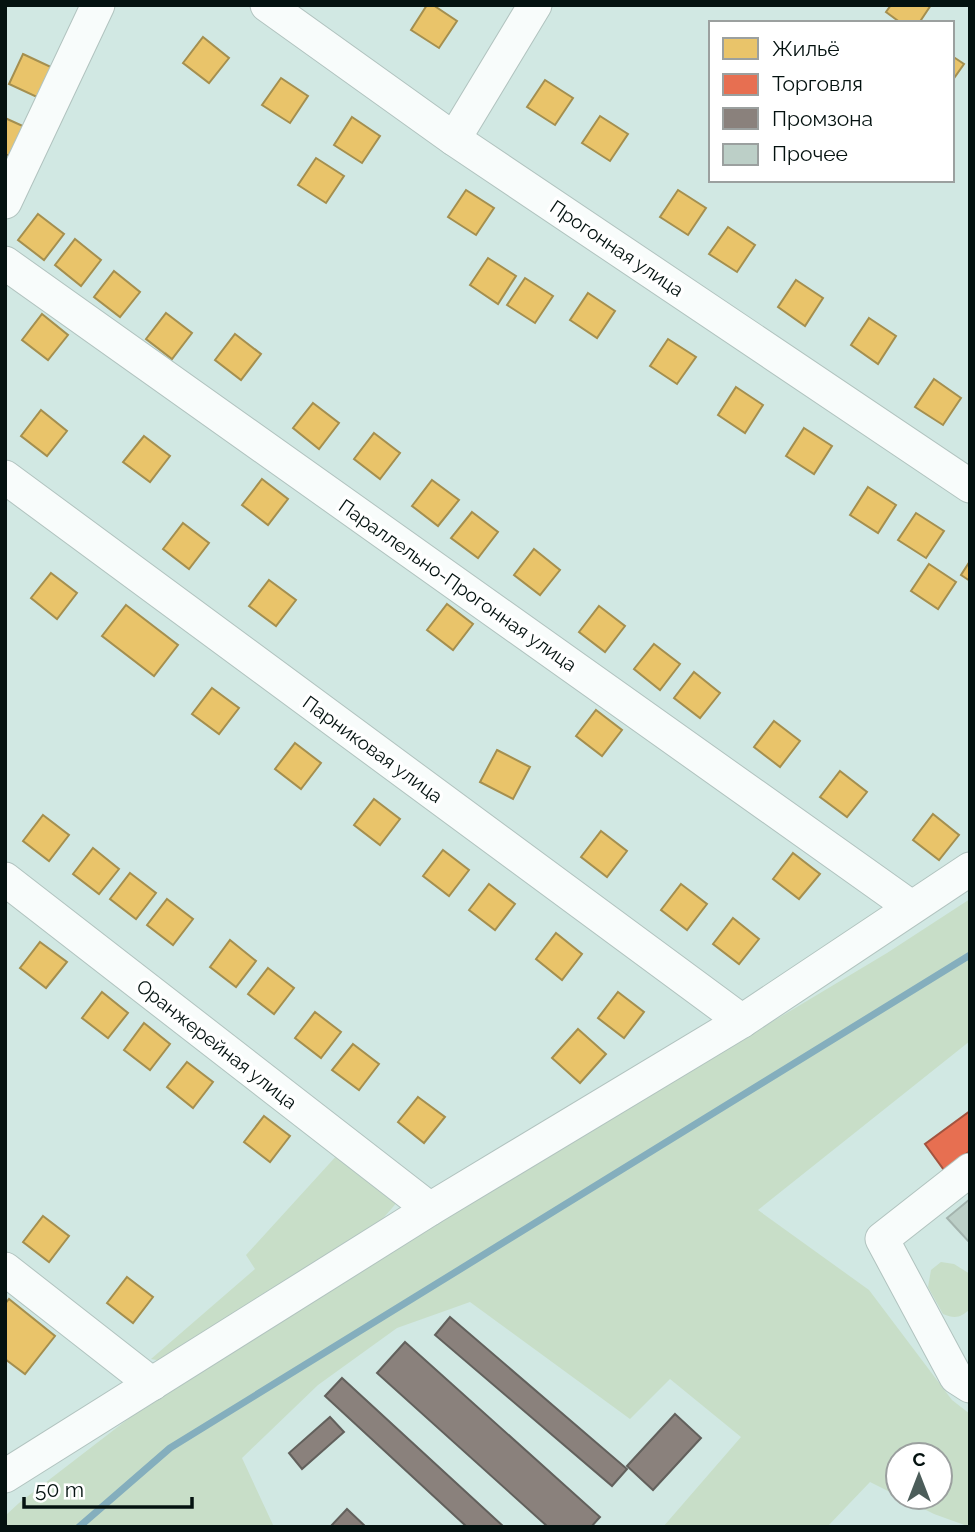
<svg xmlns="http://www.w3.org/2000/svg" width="975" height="1532" viewBox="0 0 975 1532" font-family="Raleway,sans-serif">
	<rect width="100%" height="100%" fill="#d1e8e3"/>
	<!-- green -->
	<g fill="#c8dec8">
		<path d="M970 899V1041L758 1210 869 1290 952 1400 970 1414V1527L934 1514 900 1497H940V1455H898V1496L870 1482 827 1527H663L741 1437 670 1379 630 1419 470 1302 397 1328 318 1385 242 1458 274 1527H5V1516L19 1503 141 1409 476 1199 887 953Z"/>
		<path d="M339 1153 399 1200 379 1223 162 1361 151 1359 255 1269 246 1255Z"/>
		<path d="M941 1262 954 1264 970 1274V1309C960 1318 955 1319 943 1314L928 1287 931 1270Z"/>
	</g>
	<!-- homes -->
	<g fill="#e9c46a" stroke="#a48f4f" stroke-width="2">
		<path d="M427 5H433L457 21 439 48 411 30Z"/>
		<path d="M891 5H931L919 23H901L886 12Z"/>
		<path d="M203 37 229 58 209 83 183 63Z"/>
		<path d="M23 54 53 68 39 98 9 84Z"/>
		<path d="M952 56 964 64 952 81Z"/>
		<path d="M281 78 308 96 290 123 262 105Z"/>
		<path d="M545 80 573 98 555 125 527 107Z"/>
		<path d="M600 116 628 134 610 161 582 143Z"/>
		<path d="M352 117 380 136 362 163 334 145Z"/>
		<path d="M5 118 25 127 11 157 5 154Z"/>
		<path d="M316 158 344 176 326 203 298 185Z"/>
		<path d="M466 190 494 208 476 235 448 217Z"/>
		<path d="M678 190 706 208 688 235 660 217Z"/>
		<path d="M38 214 64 234 44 260 18 240Z"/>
		<path d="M728 227 755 245 737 272 709 254Z"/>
		<path d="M75 239 101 260 81 286 55 265Z"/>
		<path d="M488 258 516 276 498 304 470 285Z"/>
		<path d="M114 271 140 292 120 317 94 297Z"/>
		<path d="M525 278 553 296 535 323 507 305Z"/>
		<path d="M796 280 823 298 805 326 778 307Z"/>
		<path d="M588 293 615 311 597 338 570 320Z"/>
		<path d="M166 313 192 333 172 359 146 339Z"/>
		<path d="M42 314 68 335 48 360 22 340Z"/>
		<path d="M869 318 896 336 878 364 851 345Z"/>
		<path d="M235 334 261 354 241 380 215 360Z"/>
		<path d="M668 339 696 357 677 384 650 366Z"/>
		<path d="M934 379 961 398 943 425 915 407Z"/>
		<path d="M736 387 763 405 745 433 718 415Z"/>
		<path d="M313 403 339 423 319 449 293 428Z"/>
		<path d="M41 410 67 431 47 456 21 436Z"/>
		<path d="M804 428 832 446 814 474 786 456Z"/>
		<path d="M374 433 400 453 380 479 354 459Z"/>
		<path d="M144 436 170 456 150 482 123 462Z"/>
		<path d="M262 479 288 499 268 525 242 505Z"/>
		<path d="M432 480 459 500 438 526 412 506Z"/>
		<path d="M868 487 896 505 878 533 850 515Z"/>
		<path d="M472 512 498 532 478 558 451 538Z"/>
		<path d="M916 513 944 531 926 558 898 540Z"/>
		<path d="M183 523 209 543 189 569 163 549Z"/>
		<path d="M534 549 560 570 540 595 514 575Z"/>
		<path d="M970 561V581L961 575Z"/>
		<path d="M929 564 956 582 938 609 911 591Z"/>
		<path d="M51 573 77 593 57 619 31 598Z"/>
		<path d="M269 580 296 600 276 626 249 606Z"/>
		<path d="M447 604 473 624 453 650 427 630Z"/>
		<path d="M126 605 178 645 154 676 102 636Z"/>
		<path d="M599 606 625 626 605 652 579 632Z"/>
		<path d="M654 644 680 664 660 690 634 669Z"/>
		<path d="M694 672 720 693 700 718 674 698Z"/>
		<path d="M212 688 239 708 219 734 192 714Z"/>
		<path d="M596 710 622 730 602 756 576 736Z"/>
		<path d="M774 721 800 741 780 767 754 747Z"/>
		<path d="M295 743 321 763 301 789 275 769Z"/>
		<path d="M497 750 530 767 513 799 480 782Z"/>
		<path d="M840 771 867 792 847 817 820 797Z"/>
		<path d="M374 799 400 819 380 845 354 825Z"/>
		<path d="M933 814 959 835 939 860 913 840Z"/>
		<path d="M43 815 69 835 49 861 23 841Z"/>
		<path d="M601 831 627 851 607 877 581 857Z"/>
		<path d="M93 848 119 869 99 894 73 874Z"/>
		<path d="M443 850 469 870 449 896 423 876Z"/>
		<path d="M793 853 820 874 799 899 773 879Z"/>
		<path d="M130 873 156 893 136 919 110 899Z"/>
		<path d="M489 884 515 904 495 930 469 910Z"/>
		<path d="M681 884 707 904 687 930 661 910Z"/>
		<path d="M167 899 193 919 173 945 147 925Z"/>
		<path d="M733 918 759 939 739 964 713 944Z"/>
		<path d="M556 933 582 954 562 980 536 959Z"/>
		<path d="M230 940 256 961 236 987 210 967Z"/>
		<path d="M40 942 67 962 46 988 20 968Z"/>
		<path d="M268 968 294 988 274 1014 248 994Z"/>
		<path d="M102 992 128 1013 108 1038 82 1018Z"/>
		<path d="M618 992 644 1012 624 1038 598 1018Z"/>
		<path d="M315 1012 341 1032 321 1058 295 1038Z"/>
		<path d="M144 1023 170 1044 150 1070 124 1050Z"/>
		<path d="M578 1029 606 1054 580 1083 552 1058Z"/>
		<path d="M353 1044 379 1064 359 1090 332 1070Z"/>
		<path d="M187 1062 213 1082 193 1108 167 1087Z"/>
		<path d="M418 1097 445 1117 424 1143 398 1122Z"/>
		<path d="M264 1116 290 1136 270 1162 244 1142Z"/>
		<path d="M43 1216 69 1236 49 1262 23 1242Z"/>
		<path d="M127 1277 153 1297 133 1323 107 1303Z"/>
		<path d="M9 1299 55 1336 25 1374 5 1359V1304Z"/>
	</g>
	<!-- shops -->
	<path fill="#e76f51" stroke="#a3533e" stroke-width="2" d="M970 1111V1151L944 1170 925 1144Z"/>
	<!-- industry -->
	<g fill="#8a817c" stroke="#62605c" stroke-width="2">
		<path d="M450 1317 627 1469 612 1486 435 1335Z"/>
		<path d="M405 1342 600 1517 591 1527H548L377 1373Z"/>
		<path d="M342 1378 504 1527H467L325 1396Z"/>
		<path d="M675 1414 701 1438 653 1490 627 1466Z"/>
		<path d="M330 1417 344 1432 302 1469 289 1453Z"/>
		<path d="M347 1509 366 1527H330Z"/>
	</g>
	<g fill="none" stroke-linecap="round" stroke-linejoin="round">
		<!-- stream -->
		<path stroke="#84aebd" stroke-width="7" d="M79 1527 170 1448 970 955"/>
	</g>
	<!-- building -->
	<path fill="#bccfc7" stroke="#a3b3ad" stroke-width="2" d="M970 1199V1243L947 1218Z"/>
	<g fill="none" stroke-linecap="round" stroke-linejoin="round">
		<!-- minor casing -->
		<g stroke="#b1c3bf" stroke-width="35">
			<g id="minor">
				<path d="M267 5 454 139 970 486"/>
				<path d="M454 139 535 5"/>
				<path d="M5 202 98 5"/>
				<path d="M5 263 911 907"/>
				<path d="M5 477 742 1021"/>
				<path d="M5 879 430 1209"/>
				<path d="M970 1170 882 1239 956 1377 970 1386"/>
				<path d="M5 1269 152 1384"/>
				<path d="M5 1476 430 1209 742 1021 970 869"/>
			</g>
		</g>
		<!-- minor -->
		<use href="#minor" stroke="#f8fcfb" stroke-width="33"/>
	</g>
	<g text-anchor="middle" stroke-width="7" stroke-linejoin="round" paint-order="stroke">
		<!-- street labels -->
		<g font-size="19" fill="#041210" stroke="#fff">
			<text transform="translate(617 248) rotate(34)" y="7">Прогонная улица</text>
			<text transform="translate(458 585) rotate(35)" y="7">Параллельно-Прогонная улица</text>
			<text transform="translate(373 749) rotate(36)" y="7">Парниковая улица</text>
			<text transform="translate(217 1044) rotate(38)" y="7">Оранжерейная улица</text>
		</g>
	</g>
	<!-- border -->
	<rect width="975" height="1532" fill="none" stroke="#041210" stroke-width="14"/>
	<!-- legend -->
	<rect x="709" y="21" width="245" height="161" fill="#ffffff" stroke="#9ba09f" stroke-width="2"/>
	<rect x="723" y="38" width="35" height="21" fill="#e9c46a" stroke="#9ba09f" stroke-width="2"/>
	<text x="772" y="56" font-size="21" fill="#041210">Жильё</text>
	<rect x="723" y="74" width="35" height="21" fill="#e76f51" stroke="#9ba09f" stroke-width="2"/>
	<text x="772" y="91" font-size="21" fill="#041210">Торговля</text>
	<rect x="723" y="108" width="35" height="21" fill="#8a817c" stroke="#9ba09f" stroke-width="2"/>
	<text x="772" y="126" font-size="21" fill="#041210">Промзона</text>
	<rect x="723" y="144" width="35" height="21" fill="#bccfc7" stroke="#9ba09f" stroke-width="2"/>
	<text x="772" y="161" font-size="21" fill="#041210">Прочее</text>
	<!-- north arrow -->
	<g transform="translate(919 1476)"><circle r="33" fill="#ffffff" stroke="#9ba09f" stroke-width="2"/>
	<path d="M0-5L12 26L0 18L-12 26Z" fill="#4c5d5a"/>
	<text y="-10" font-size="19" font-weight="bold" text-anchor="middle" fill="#041210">С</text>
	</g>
	<!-- scale -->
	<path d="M24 1497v10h168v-10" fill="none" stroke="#041210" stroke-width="3.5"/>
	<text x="35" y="1497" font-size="21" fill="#041210" stroke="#ffffff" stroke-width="5" paint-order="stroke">50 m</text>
</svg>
